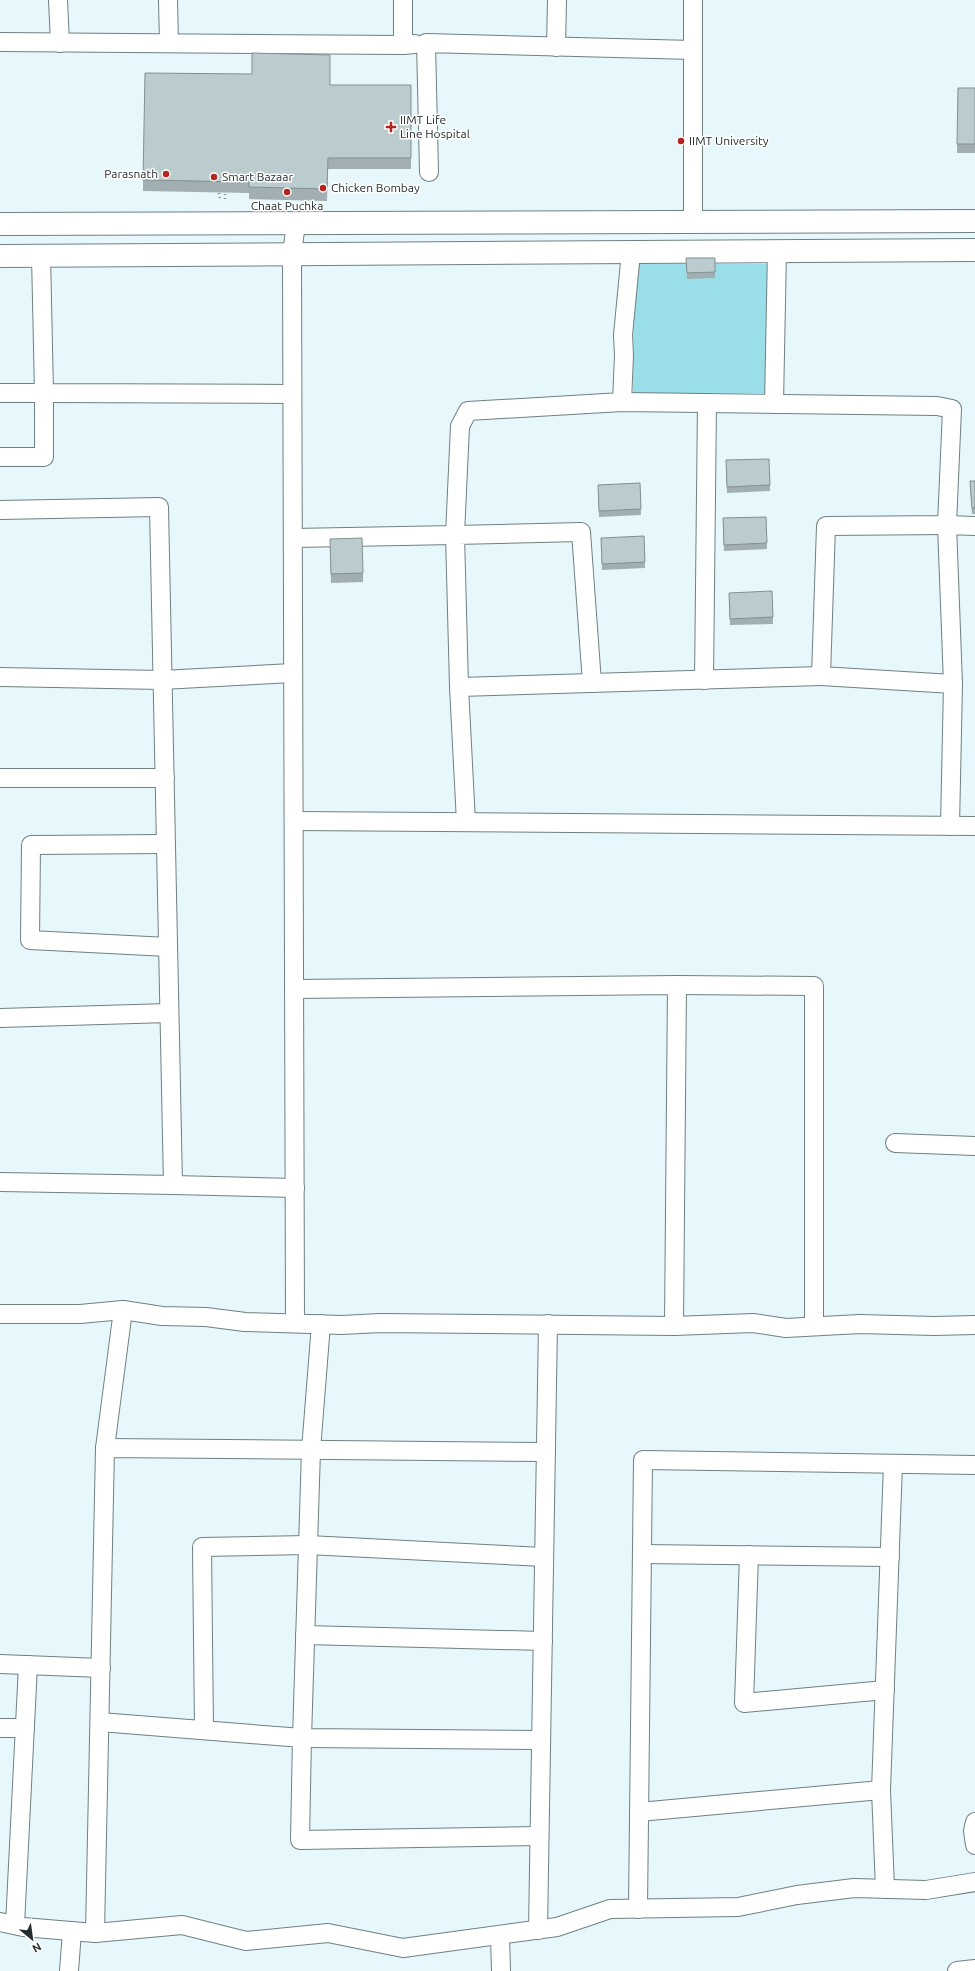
<svg xmlns="http://www.w3.org/2000/svg" width="975" height="1971" viewBox="0 0 975 1971" font-family="Ubuntu,sans-serif">
	<rect width="100%" height="100%" fill="#e6f8fb"/>
	<!-- green -->
	<path fill="#99dee8" d="M634 264H686L687 279 715 264H768L767 393H633Z"/>
	<g fill="none" stroke-linecap="round" stroke-linejoin="round">
		<!-- minor casing -->
		<g stroke="#707f82" stroke-width="20">
			<g id="minor">
				<path d="M58 0 60 43"/>
				<path d="M168 0 169 43"/>
				<path d="M403 0V45L415 44"/>
				<path d="M693 0V222"/>
				<path d="M0 42 403 45"/>
				<path d="M556 47 557 0"/>
				<path d="M429 172 426 43 693 50"/>
				<path d="M41 255 44 393 292 394"/>
				<path d="M0 393H44V457H0"/>
				<path d="M622 402 624 355 623 335 631 252"/>
				<path d="M774 404 777 251"/>
				<path d="M0 510 159 507 173 1185 295 1188"/>
				<path d="M293 538 455 535 460 426 468 411 622 402 937 406 952 409 947 525 826 526 821 676 953 684 950 826"/>
				<path d="M0 677 162 680 293 673"/>
				<path d="M704 680 707 403"/>
				<path d="M953 684 947 525 975 526"/>
				<path d="M459 687 455 535 581 532 592 683"/>
				<path d="M0 778H165"/>
				<path d="M294 821 975 826"/>
				<path d="M466 822 459 687 821 676"/>
				<path d="M166 844 31 845 30 940 168 947"/>
				<path d="M677 985 814 986V1325"/>
				<path d="M294 989 677 985 674 1326"/>
				<path d="M0 1018 169 1013"/>
				<path d="M895 1143 975 1146"/>
				<path d="M0 1182 173 1185"/>
				<path d="M0 1314H80L123 1310 162 1316 206 1317 245 1322 342 1325 380 1323 674 1326 753 1323 786 1328 860 1324 934 1326 975 1325"/>
				<path d="M295 1323 292 254 296 223"/>
				<path d="M321 1324 311 1450 302 1738 541 1740"/>
				<path d="M105 1448 123 1310"/>
				<path d="M642 1554 890 1557"/>
				<path d="M749 1555 744 1703 885 1690"/>
				<path d="M305 1635 543 1641"/>
				<path d="M0 1664 101 1668"/>
				<path d="M100 1722 302 1738 300 1840 539 1836"/>
				<path d="M0 1728H25"/>
				<path d="M204 1730 202 1547 308 1545 544 1557"/>
				<path d="M881 1790 885 1889"/>
				<path d="M639 1812 881 1790 893 1464"/>
				<path d="M975 1822 973 1831 975 1845"/>
				<path d="M638 1909 643 1460 975 1465"/>
				<path d="M0 1922 23 1927 95 1933 182 1925 246 1941 328 1933 403 1948 557 1927 610 1909 738 1907 797 1895 854 1888 926 1890 975 1882"/>
				<path d="M15 1925 28 1665"/>
				<path d="M538 1930 548 1324"/>
				<path d="M95 1933 105 1448 546 1452"/>
				<path d="M500 1936 501 1971"/>
				<path d="M69 1971 72 1931"/>
				<path d="M957 1971 975 1969"/>
			</g>
		</g>
		<!-- tertiary casing -->
		<g stroke="#707f82" stroke-width="24">
			<g id="tertiary">
				<path d="M0 224 975 221"/>
				<path d="M0 256 975 250"/>
			</g>
		</g>
		<!-- path -->
		<g stroke="#879496" stroke-width="2.5" stroke-dasharray="1 3" stroke-linecap="butt">
			<path d="M219 193 220 199"/>
			<path d="M225 199V193"/>
		</g>
		<!-- minor -->
		<use href="#minor" stroke="#fff" stroke-width="18"/>
		<!-- tertiary -->
		<use href="#tertiary" stroke="#fff" stroke-width="22"/>
	</g>
	<!-- wall -->
	<g fill="#a1afb2">
		<path d="M330 85H411V169H328L327 201 249 199V193L143 191V180Z"/>
		<path d="M975 88V153H957V144Z"/>
		<path d="M686 258H715V278L687 279Z"/>
		<path d="M726 466 770 485V491L727 493Z"/>
		<path d="M975 481V514H972L970 488Z"/>
		<path d="M640 483 641 515 599 517 598 491Z"/>
		<path d="M766 517 767 549 724 551 723 525Z"/>
		<path d="M644 536 645 568 602 570 601 544Z"/>
		<path d="M330 548 363 573V582L331 583Z"/>
		<path d="M729 599 773 617V624L730 625Z"/>
	</g>
	<!-- building -->
	<g fill="#bbcccf" stroke="#838f91">
		<path d="M252 53 330 55V85H411V158H328L327 189 249 187V182L143 180 145 73 252 74Z"/>
		<path d="M958 88H975V144H957Z"/>
		<path d="M686 258H715V272L687 273Z"/>
		<path d="M769 459 770 485 727 487 726 460Z"/>
		<path d="M970 481H975V508H972Z"/>
		<path d="M640 483 641 509 599 511 598 485Z"/>
		<path d="M766 517 767 543 724 545 723 518Z"/>
		<path d="M644 536 645 562 602 564 601 538Z"/>
		<path d="M362 538 363 573 331 574 330 539Z"/>
		<path d="M772 591 773 617 730 619 729 593Z"/>
	</g>
	<!-- markers -->
	<g fill="#b42520" stroke="#fff" stroke-width="1.5">
		<path d="M389 121h4v4h4v4h-4v4h-4v-4h-4v-4h4z"/>
		<circle cx="681" cy="141" r="4"/>
		<circle cx="166" cy="174" r="4"/>
		<circle cx="214" cy="177" r="4"/>
		<circle cx="323" cy="188" r="4"/>
		<circle cx="287" cy="192" r="4"/>
	</g>
	<g text-anchor="middle" stroke-width="3" stroke-linejoin="round" paint-order="stroke">
		<!-- poi labels -->
		<g font-size="12" fill="#252c2d" stroke="#fff" text-anchor="start">
			<text x="400" y="124">IIMT Life<tspan x="400" dy="14">Line Hospital</tspan></text>
			<text x="689" y="145">IIMT University</text>
			<text x="158" y="178" text-anchor="end">Parasnath</text>
			<text x="222" y="181">Smart Bazaar</text>
			<text x="331" y="192">Chicken Bombay</text>
			<text x="287" y="210" text-anchor="middle">Chaat Puchka</text>
		</g>
	</g>
	<!-- north arrow -->
	<g transform="translate(32 1939) rotate(151)" stroke="#ffffff" stroke-width="3" paint-order="stroke">
	<path d="M0-3L7 15L0 10L-7 15Z" fill="#252c2d"/>
	<text y="-6" font-size="11" font-weight="bold" text-anchor="middle" fill="#252c2d">N</text>
	</g>
</svg>
